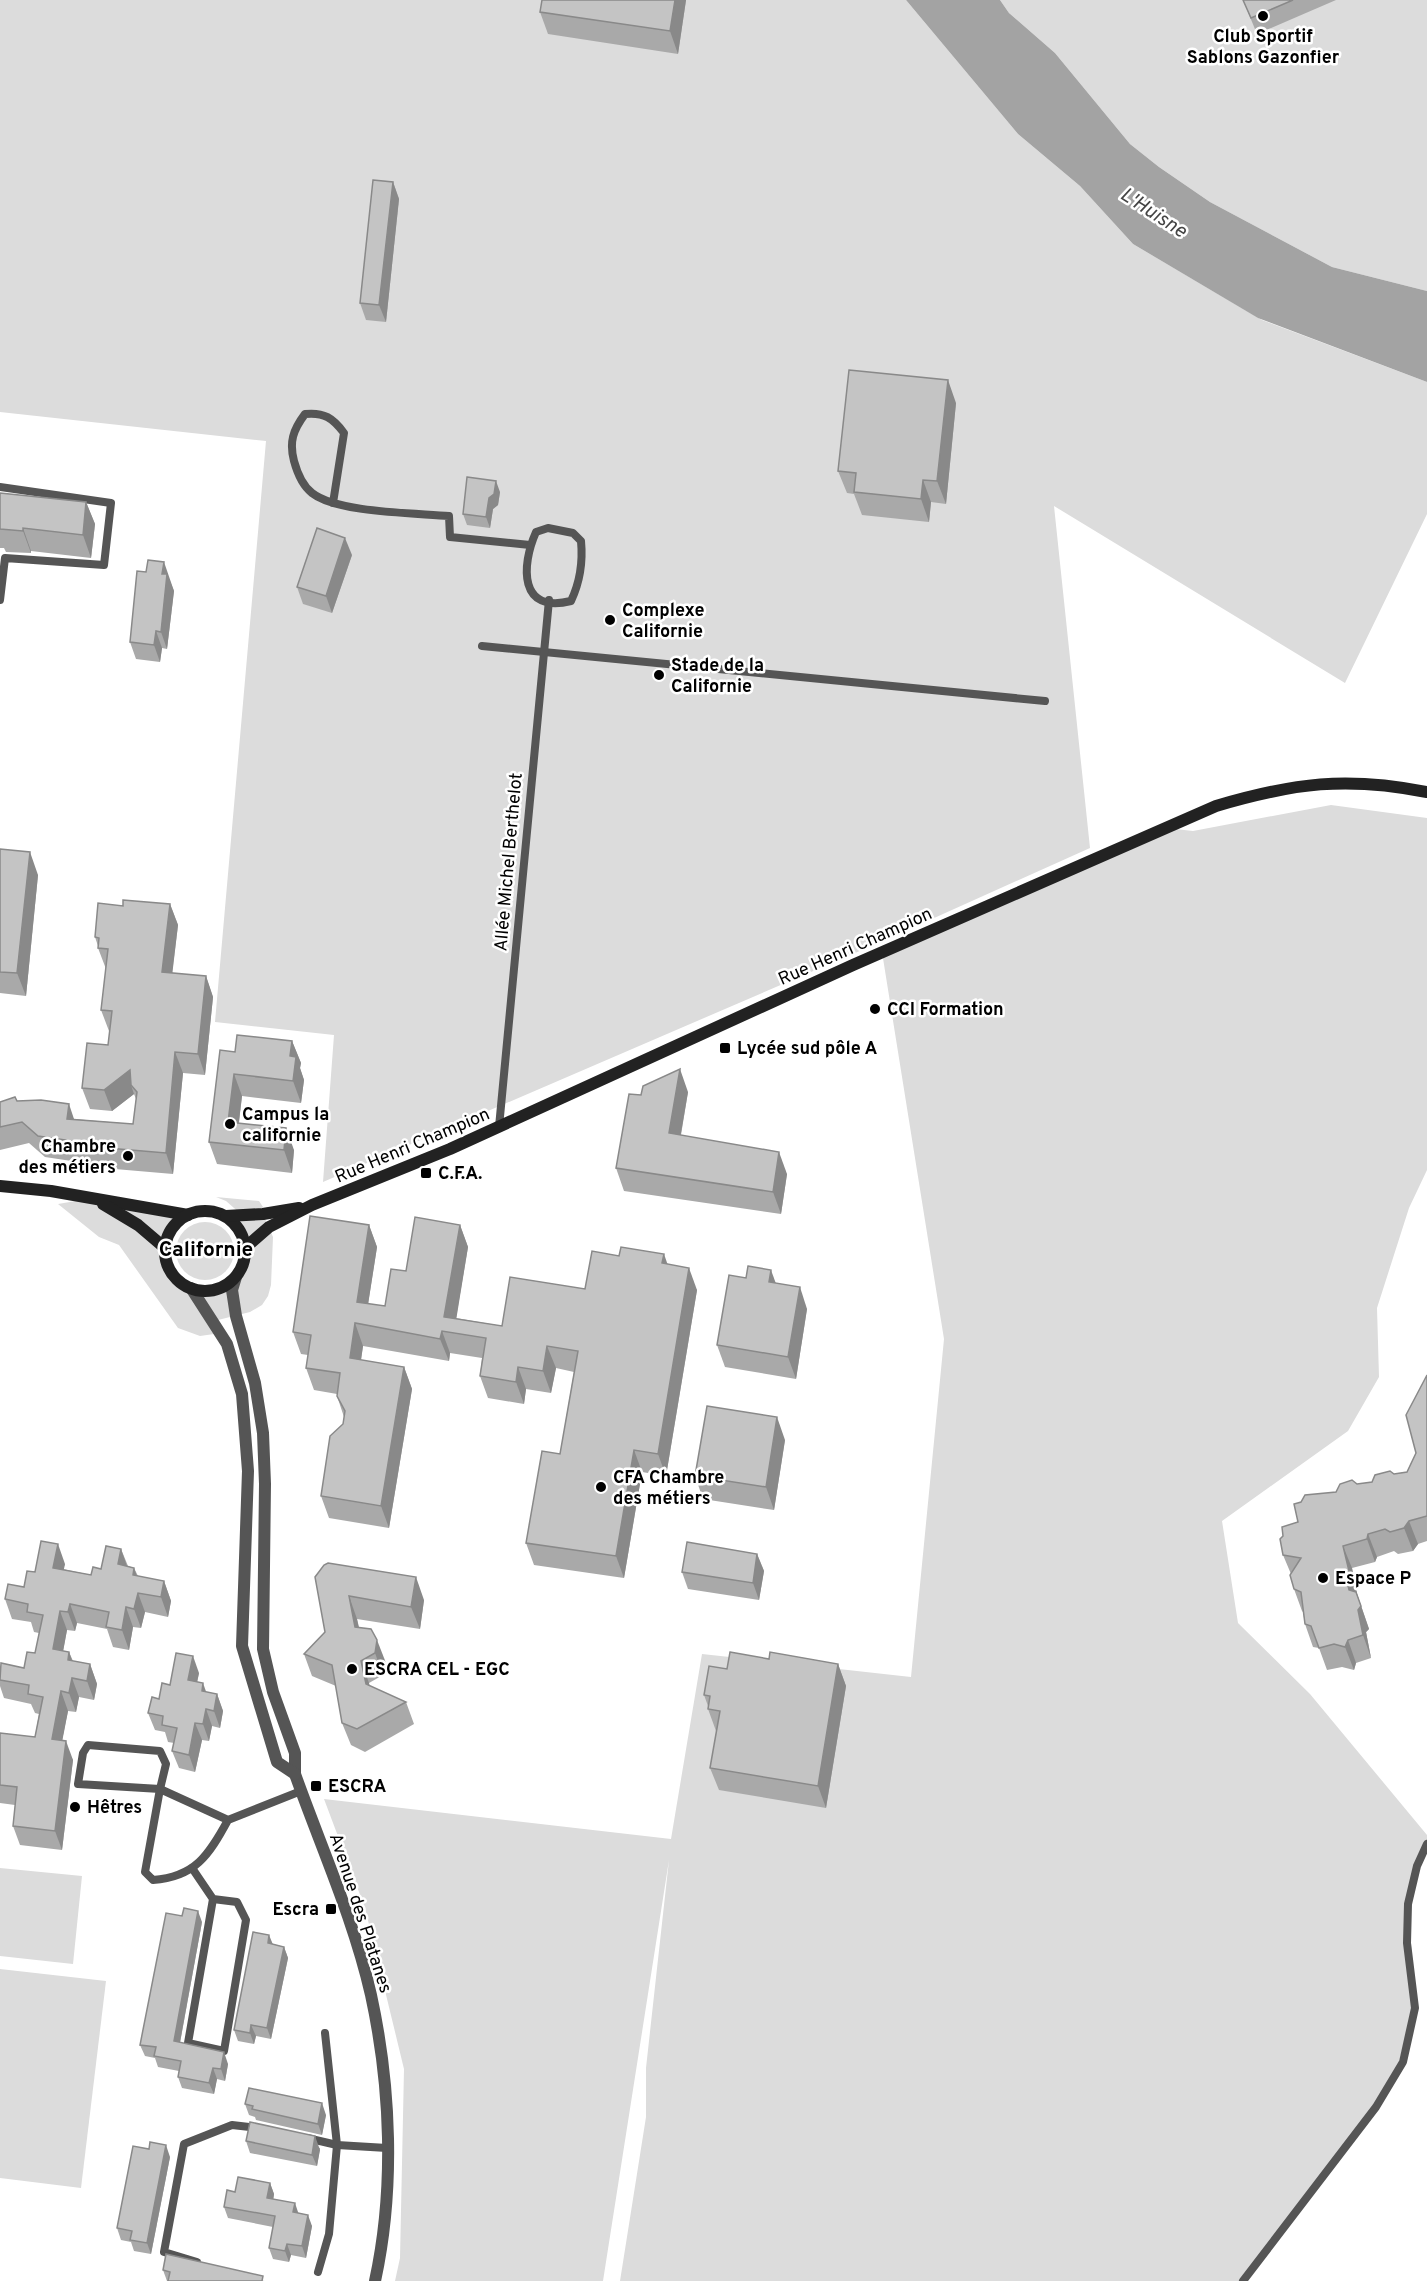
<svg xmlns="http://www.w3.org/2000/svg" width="1427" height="2281" viewBox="0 0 1427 2281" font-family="Overpass,sans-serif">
	<rect width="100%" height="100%" fill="#fff"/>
	<!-- green -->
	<g fill="#dcdcdc">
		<path d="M0 0H906L1018 134 1080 186 1133 244 1262 320 1427 382V514L1345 683 1054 506 1090 848 883 941 323 1182 334 1035 215 1022 266 441 0 412Z"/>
		<path d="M1000 0H1427V291L1332 267 1210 202 1159 167 1130 144 1055 53 1009 13Z"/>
		<path d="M1331 805 1427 818V1170L1409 1208 1377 1308 1379 1377 1348 1431 1222 1521 1238 1623 1310 1694 1427 1835V1844L1408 1904 1415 1996 1396 2075 1243 2281H620L646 2117V2068L669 1860 603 2281H395L400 2258 404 2069 365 1908 324 1799 671 1839 702 1654 911 1677 944 1339 882 952 1166 828 1193 831Z"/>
		<path d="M216 1197 259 1201 263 1207 254 1214H263L273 1237 271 1285 268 1296 262 1305 250 1312 214 1321 221 1333 200 1336 178 1328 119 1245 99 1237 58 1204 93 1198 181 1219C122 1269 231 1329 245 1259 248 1244 242 1231 232 1221L242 1215 226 1201Z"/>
		<circle cx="205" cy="1251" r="29"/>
		<path d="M0 1868 82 1876 73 1964 0 1956Z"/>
		<path d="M0 1969 106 1981 81 2188 0 2178Z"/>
	</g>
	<!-- water -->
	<path fill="#a3a3a3" d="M906 0H1000L1009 13 1055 53 1130 144 1159 167 1210 202 1332 267 1427 291V382L1258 318 1133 244 1080 186 1018 134Z"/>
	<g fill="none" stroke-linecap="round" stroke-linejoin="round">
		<!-- lane -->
		<g stroke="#555" stroke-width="8">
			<path d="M0 487 111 503 104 565 5 558 0 600"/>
			<path d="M333 503 344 433C333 418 324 412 305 414 293 430 289 442 294 461 297 472 303 486 312 493 337 513 416 513 449 516L450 537 530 545"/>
			<path d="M548 528 573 533 581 541C583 562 580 582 571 601 519 614 521 566 536 532Z"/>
			<path d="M482 646 1045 701"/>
			<path d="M499 1127 549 600"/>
			<path d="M88 1745 160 1751 166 1764 160 1789 78 1784 83 1753Z"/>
			<path d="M228 1820 160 1789 145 1872 153 1880C195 1877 209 1855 228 1820L301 1791"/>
			<path d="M192 1868 213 1899 188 2043 224 2051 246 1920 237 1902 213 1899"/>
			<path d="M307 2138 337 2145 387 2148"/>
			<path d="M197 2262 164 2252 184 2144 232 2125 259 2128"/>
			<path d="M318 2272 329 2234 337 2145 325 2033"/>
			<path d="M1243 2281 1376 2107 1403 2062 1415 2008 1407 1943 1408 1904 1417 1866 1427 1844"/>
		</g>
		<!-- street -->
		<g stroke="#555" stroke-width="12">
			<path d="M236 1277 232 1290 236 1316 255 1383 263 1433 265 1484 263 1649 273 1692 295 1753V1774C321 1847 354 1920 371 1995 391 2087 395 2189 375 2281"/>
			<path d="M191 1288 227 1344 242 1394 248 1471 242 1646 277 1762 295 1774"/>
		</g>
		<!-- secondary -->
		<g stroke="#222" stroke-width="12">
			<path d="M0 1186 51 1191 188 1215"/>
			<path d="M103 1204 138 1225 165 1248"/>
			<circle cx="205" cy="1251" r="40"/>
			<path d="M226 1216 263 1214 299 1208"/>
			<path d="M246 1247 269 1227 312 1205 450 1149 853 965 1216 806C1294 783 1346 776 1427 792"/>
		</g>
	</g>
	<!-- wall -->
	<g fill="#a9a9a9">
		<path d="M686 0 678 54 548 34 540 12Z"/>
		<path d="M1243 0H1336L1257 34Z"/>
		<path d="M393 182 399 199 386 322 366 320 360 303Z"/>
		<path d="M956 403 946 504 931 502 929 522 862 515 854 494 847 493 838 471Z"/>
		<path d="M500 492 498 505 493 509 490 528 467 525 463 514Z"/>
		<path d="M0 493 86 502 95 524 91 558 31 551V553L6 552 4 548H0Z"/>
		<path d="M352 555 332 613 303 604 297 587Z"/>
		<path d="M170 579V581L174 591 167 649 162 648 160 662 136 659 130 642Z"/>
		<path d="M0 849 38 875 26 996 0 993Z"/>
		<path d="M170 904 178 925 172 973 206 976 213 997 205 1075 183 1073 173 1174 80 1166 78 1162 45 1157 29 1143 0 1150V1102L17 1101 74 1119 133 1124 136 1099 134 1094 112 1111 90 1109 82 1088 108 1045 110 1031H109L101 1010 106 969 98 948V946L95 937 123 906Z"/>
		<path d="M292 1041 301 1063 300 1068 304 1080 301 1103 242 1096 239 1123 294 1150 292 1173 217 1164 209 1142 235 1052Z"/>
		<path d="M688 1092 681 1135 787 1174 781 1214 624 1191 616 1168 641 1095Z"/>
		<path d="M369 1225 377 1247 368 1304 385 1306 406 1271 460 1225 468 1247 456 1318 502 1326 585 1289 667 1264 697 1290 666 1476 642 1472 624 1578 534 1565 526 1543 560 1454 574 1372 556 1368 551 1393 526 1389 524 1404 488 1398 480 1376 482 1358 450 1353 449 1361 363 1346 361 1360 404 1367 412 1389 389 1528 329 1518 321 1496 343 1424 344 1417 337 1396V1394L314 1390 306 1368 308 1355 301 1354 293 1332Z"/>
		<path d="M776 1283 807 1309 796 1379 725 1367 717 1345Z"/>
		<path d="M1427 1375V1541L1418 1544 1413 1551 1398 1554 1394 1551 1377 1557 1375 1562 1352 1568 1357 1594 1369 1629 1366 1632 1371 1658 1356 1663 1354 1670 1342 1667 1327 1670 1319 1648 1313 1647 1305 1624 1303 1612 1302 1611 1294 1589 1291 1574 1283 1555 1298 1522 1336 1492 1357 1484 1372 1482 1394 1474 1407 1472 1416 1453Z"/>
		<path d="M785 1440 774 1510 703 1499 695 1476Z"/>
		<path d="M121 1549 128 1566 134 1568 138 1576 164 1581 171 1601 168 1617 145 1612 141 1628 133 1627 129 1650 113 1647 107 1629 77 1623 75 1631 67 1630 63 1651 69 1652 73 1661 90 1664 97 1684 94 1700 79 1697 76 1712 68 1711 62 1740 73 1760 62 1850 20 1845 13 1826 15 1805 0 1803V1733L35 1737 39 1714 35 1713 31 1704 4 1698 0 1686V1666L24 1668 35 1653 39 1633 34 1632 31 1622 12 1619 5 1599 24 1587 35 1572 65 1564 63 1569 91 1575 101 1569Z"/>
		<path d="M757 1554 764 1571 759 1600 688 1589 682 1572Z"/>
		<path d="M315 1577 424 1600 420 1629 357 1619 359 1627 386 1663 383 1675 369 1683V1686L406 1702 414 1724 365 1752 351 1745 342 1723 336 1686 312 1676 304 1654 325 1632Z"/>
		<path d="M769 1659 838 1664 846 1686 826 1808 719 1790 710 1768 717 1731H716L708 1709V1706L704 1695 727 1669Z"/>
		<path d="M199 1673 197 1682 206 1692 217 1694 223 1711 220 1728 212 1726 209 1741 202 1740 195 1772 179 1768 172 1751 174 1743 168 1742 165 1732 155 1730 148 1713 170 1685Z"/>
		<path d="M202 1922 180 2043 228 2064 225 2081 217 2079 214 2094 182 2088 178 2077 179 2071 158 2067 155 2058 145 2056 140 2045Z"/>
		<path d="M273 1944 284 1947 288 1958 271 2039 256 2036 254 2044 238 2041 234 2030Z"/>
		<path d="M245 2104 326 2115 322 2135 256 2120 255 2117 249 2115Z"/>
		<path d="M246 2141 320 2148 317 2166 250 2153Z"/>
		<path d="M170 2157 151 2254 134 2251 131 2242 121 2240 117 2228Z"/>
		<path d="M270 2183 274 2194 273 2199 298 2213 312 2226 306 2258 291 2255 289 2262 273 2259 269 2248 273 2227 228 2218 224 2207 235 2192Z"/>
		<path d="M163 2270 265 2281H167Z"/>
	</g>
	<!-- shaded-wall -->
	<g fill="#898989">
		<path d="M675 0H686L678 54 670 31Z"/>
		<path d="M393 182 399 199 386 322 379 305Z"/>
		<path d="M948 380 956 403 946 504 937 481Z"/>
		<path d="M923 480 931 502 929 522 921 499Z"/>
		<path d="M496 481 500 492 498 505 493 509 490 528 486 517 489 498Z"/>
		<path d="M86 502 95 524 91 558 83 535Z"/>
		<path d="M23 528 31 551V553L23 531Z"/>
		<path d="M345 538 352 555 332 613 326 596Z"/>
		<path d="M164 562 174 591 167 649 161 632 162 574Z"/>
		<path d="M156 631 162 648 160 662 154 645Z"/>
		<path d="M30 852 38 875 26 996 17 973Z"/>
		<path d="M170 904 178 925 170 993 162 972Z"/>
		<path d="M206 976 213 997 205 1075 198 1054Z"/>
		<path d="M292 1041 301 1063 300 1068 304 1080 301 1103 293 1081 290 1056Z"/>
		<path d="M175 1052 183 1073 173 1174 166 1153Z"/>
		<path d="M680 1069 688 1092 677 1156 669 1133Z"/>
		<path d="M130 1070 131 1085 134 1094 112 1111 104 1090Z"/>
		<path d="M234 1074 242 1096 236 1145 228 1122Z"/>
		<path d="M69 1104 76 1125 67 1119Z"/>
		<path d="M286 1128 294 1150 292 1173 284 1150Z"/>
		<path d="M779 1152 787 1174 781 1214 773 1192Z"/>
		<path d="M369 1225 377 1247 365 1324 357 1302Z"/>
		<path d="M460 1225 468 1247 454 1333 444 1317Z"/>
		<path d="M664 1254 672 1277 662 1263Z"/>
		<path d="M689 1268 697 1290 666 1476 658 1454Z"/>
		<path d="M771 1270 779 1292 769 1282Z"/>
		<path d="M800 1287 807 1309 796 1379 788 1357Z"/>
		<path d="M355 1323 363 1346 358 1380 350 1358Z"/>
		<path d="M442 1331 450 1353 449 1361 440 1339Z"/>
		<path d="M547 1346 556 1368 551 1393 543 1371Z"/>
		<path d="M404 1367 412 1389 389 1528 381 1506Z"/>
		<path d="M518 1367 526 1389 524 1404 516 1382Z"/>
		<path d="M777 1417 785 1440 774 1510 766 1487Z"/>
		<path d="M634 1450 642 1472 624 1578 616 1556Z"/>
		<path d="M1409 1521 1418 1544 1413 1551 1404 1528Z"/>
		<path d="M1368 1534 1377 1557 1375 1562 1367 1539Z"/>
		<path d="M58 1544 65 1564 60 1587 53 1568Z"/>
		<path d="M1343 1546 1352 1568 1357 1594 1369 1629 1366 1632 1371 1658 1363 1635 1358 1610 1349 1590 1346 1577Z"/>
		<path d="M121 1549 128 1569 118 1564Z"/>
		<path d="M757 1554 764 1571 759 1600 753 1583Z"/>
		<path d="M134 1568 141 1587 140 1595 133 1575Z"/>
		<path d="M416 1577 424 1600 420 1629 411 1607Z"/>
		<path d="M164 1581 171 1601 168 1617 161 1597Z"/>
		<path d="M138 1593 145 1612 141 1628 134 1609Z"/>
		<path d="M349 1596 357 1619 363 1649 355 1627Z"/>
		<path d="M70 1604 77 1623 75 1631 68 1612Z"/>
		<path d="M126 1607 133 1627 129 1650 122 1630Z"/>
		<path d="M60 1611 67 1630 60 1668 53 1649Z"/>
		<path d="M377 1640 386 1663 383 1675 375 1653Z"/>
		<path d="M1348 1640 1356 1663 1354 1670 1345 1647Z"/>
		<path d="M69 1652 76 1671 75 1679 68 1660Z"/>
		<path d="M193 1656 199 1673 194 1697 188 1680Z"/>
		<path d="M361 1661 369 1683 374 1707 366 1684Z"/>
		<path d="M90 1664 97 1684 94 1700 87 1681Z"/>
		<path d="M838 1664 846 1686 826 1808 818 1786Z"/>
		<path d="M72 1678 79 1697 76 1712 69 1693Z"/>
		<path d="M203 1683 209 1700 202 1691Z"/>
		<path d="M61 1691 68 1711 59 1758 52 1739Z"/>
		<path d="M217 1694 223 1711 220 1728 214 1711Z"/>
		<path d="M206 1709 212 1726 209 1741 203 1724Z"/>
		<path d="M195 1723 202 1740 195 1772 189 1755Z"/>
		<path d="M66 1741 73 1760 62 1850 55 1831Z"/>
		<path d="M198 1911 202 1922 178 2053 174 2041Z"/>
		<path d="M269 1935 274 1947 268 1943Z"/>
		<path d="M284 1947 288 1958 271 2039 267 2028Z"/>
		<path d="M251 2025 256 2036 254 2044 250 2033Z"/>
		<path d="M224 2052 228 2064 225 2081 221 2069Z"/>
		<path d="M213 2068 217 2079 214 2094 209 2083Z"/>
		<path d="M322 2103 326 2115 322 2135 318 2124Z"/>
		<path d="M315 2136 320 2150 317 2166 312 2155Z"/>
		<path d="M166 2145 170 2157 151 2254 147 2243Z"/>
		<path d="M270 2183 274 2194 272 2210 267 2198Z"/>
		<path d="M295 2203 299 2215 293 2212Z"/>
		<path d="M308 2215 312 2226 306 2258 302 2246Z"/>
		<path d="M287 2244 291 2255 289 2262 285 2251Z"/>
	</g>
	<!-- building -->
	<g fill="#c4c4c4" stroke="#898989" stroke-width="1.5">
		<path d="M542 0H675L670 31 540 12Z"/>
		<path d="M1243 0H1293L1251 18Z"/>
		<path d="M373 180 393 182 379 305 360 303Z"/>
		<path d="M849 370 948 380 937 481 923 480 921 499 854 492 856 473 838 471Z"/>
		<path d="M467 477 496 481 494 494 489 498 486 517 463 514Z"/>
		<path d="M0 493 86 502 83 535 23 528V531L0 529Z"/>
		<path d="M317 528 345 538 326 596 297 587Z"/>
		<path d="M148 560 164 562 162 574H167L161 632 156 631 154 645 130 642 137 571 146 572Z"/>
		<path d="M0 849 30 852 17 973 0 972Z"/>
		<path d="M123 900 170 904 162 972 206 976 198 1054 175 1052 166 1153 72 1145 73 1141 38 1136 22 1122 0 1127V1102L15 1097 17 1101 41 1100 69 1104 67 1119 133 1124 137 1092 131 1085 130 1070 104 1090 82 1088 87 1043 108 1045 112 1011 101 1010 108 949 98 948 99 938 95 937 98 903 123 906Z"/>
		<path d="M237 1035 292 1041 290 1056 296 1057 293 1081 234 1074 228 1122 286 1128 284 1150 209 1142 220 1050 235 1052Z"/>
		<path d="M680 1069 669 1133 779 1152 773 1192 616 1168 629 1094 641 1095 643 1086Z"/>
		<path d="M310 1216 369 1225 357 1302 385 1306 391 1269 406 1271 415 1217 460 1225 444 1317 502 1326 510 1277 585 1289 592 1251 619 1256 621 1247 664 1254 662 1263 689 1268 658 1454 634 1450 616 1556 526 1543 542 1451 560 1454 578 1351 547 1346 543 1371 518 1367 516 1382 480 1376 486 1338 442 1331 440 1339 355 1323 350 1358 404 1367 381 1506 321 1496 330 1436 343 1424 345 1411 337 1396 340 1373 306 1368 311 1335 293 1332Z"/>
		<path d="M748 1266 771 1270 769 1282 800 1287 788 1357 717 1345 729 1275 746 1278Z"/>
		<path d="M1427 1375V1516L1409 1521 1404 1528 1390 1532 1385 1529 1368 1534 1367 1539 1343 1546 1349 1571 1346 1577 1349 1590 1356 1592 1361 1606 1358 1610 1363 1635 1348 1640 1345 1647 1334 1644 1319 1648 1311 1626 1305 1624 1301 1592 1294 1589 1290 1575 1301 1558 1283 1555 1280 1539 1283 1536 1282 1527 1298 1522 1294 1504 1301 1502 1305 1495 1336 1492 1340 1484 1352 1480 1357 1484 1372 1482 1375 1475 1390 1471 1394 1474 1407 1472 1416 1453 1406 1415Z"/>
		<path d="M707 1406 777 1417 766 1487 695 1476Z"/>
		<path d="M41 1541 58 1544 53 1568 91 1575 93 1567 101 1569 106 1546 121 1549 118 1564 134 1568 133 1575 164 1581 161 1597 138 1593 134 1609 126 1607 122 1630 106 1627 109 1612 70 1604 68 1612 60 1611 53 1649 69 1652 68 1660 90 1664 87 1681 72 1678 69 1693 61 1691 52 1739 66 1741 55 1831 13 1826 17 1787 0 1785V1733L35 1737 43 1697 28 1694 29 1685 0 1680 1 1663 24 1668 27 1652 35 1653 43 1615 27 1612 28 1604 5 1599 8 1584 24 1587 27 1571 35 1572Z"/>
		<path d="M687 1542 757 1554 753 1583 682 1572Z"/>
		<path d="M328 1563 416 1577 411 1607 349 1596 355 1627 371 1629 377 1640 375 1653 361 1661 366 1684 406 1702 357 1729 342 1723 332 1665 304 1654 325 1632 315 1577 324 1565Z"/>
		<path d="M730 1652 769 1659 770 1652 838 1664 818 1786 710 1768 720 1711 708 1709 710 1696 704 1695 709 1666 727 1669Z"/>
		<path d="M176 1653 193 1656 188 1680 203 1683 202 1691 217 1694 214 1711 206 1709 203 1724 195 1723 189 1755 172 1751 177 1728 162 1725 163 1716 148 1713 152 1697 159 1699 162 1683 170 1685Z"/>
		<path d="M184 1908 198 1911 174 2041 224 2052 221 2069 213 2068 209 2083 178 2077 181 2061 154 2056 156 2047 140 2045 166 1913 182 1916Z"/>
		<path d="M253 1932 269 1935 268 1943 284 1947 267 2028 251 2025 250 2033 234 2030Z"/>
		<path d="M249 2088 322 2103 318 2124 252 2109 253 2106 245 2104Z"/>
		<path d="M250 2122 315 2136 312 2155 246 2141Z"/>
		<path d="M150 2142 166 2145 147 2243 130 2240 132 2231 117 2228 133 2146 149 2149Z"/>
		<path d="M238 2177 270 2183 267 2198 295 2203 293 2212 308 2215 302 2246 287 2244 285 2251 269 2248 275 2216 224 2207 227 2190 235 2192Z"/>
		<path d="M166 2254 263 2276 262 2281H168L170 2272 163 2270Z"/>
	</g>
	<!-- markers -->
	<g fill="#000" stroke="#fff" stroke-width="2">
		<circle cx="1263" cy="16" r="6"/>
		<circle cx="610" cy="620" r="6"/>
		<circle cx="659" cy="675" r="6"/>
		<circle cx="875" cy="1009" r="6"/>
		<rect x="719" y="1042" width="12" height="12" rx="3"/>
		<circle cx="230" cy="1124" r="6"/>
		<circle cx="128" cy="1156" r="6"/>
		<rect x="420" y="1167" width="12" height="12" rx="3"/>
		<circle cx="601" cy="1487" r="6"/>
		<circle cx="1323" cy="1578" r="6"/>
		<circle cx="352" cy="1669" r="6"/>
		<rect x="310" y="1780" width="12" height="12" rx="3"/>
		<circle cx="75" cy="1807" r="6"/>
		<rect x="325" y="1903" width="12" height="12" rx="3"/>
	</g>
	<g text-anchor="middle" stroke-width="5" stroke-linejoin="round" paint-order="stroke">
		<!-- poi labels -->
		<g font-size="18" font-weight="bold" fill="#000" stroke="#fff" text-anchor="start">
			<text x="1263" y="42" text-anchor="middle">Club Sportif<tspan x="1263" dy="21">Sablons Gazonfier</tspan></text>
			<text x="622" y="616">Complexe<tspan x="622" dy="21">Californie</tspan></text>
			<text x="671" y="671">Stade de la<tspan x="671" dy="21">Californie</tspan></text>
			<text x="887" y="1015">CCI Formation</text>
			<text x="737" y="1054">Lycée sud pôle A</text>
			<text x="242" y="1120">Campus la<tspan x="242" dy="21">californie</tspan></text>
			<text x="116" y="1152" text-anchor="end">Chambre<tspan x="116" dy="21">des métiers</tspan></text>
			<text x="438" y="1179">C.F.A.</text>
			<text x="613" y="1483">CFA Chambre<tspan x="613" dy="21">des métiers</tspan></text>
			<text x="1335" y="1584">Espace P</text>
			<text x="364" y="1675">ESCRA CEL - EGC</text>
			<text x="328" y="1792">ESCRA</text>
			<text x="87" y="1813">Hêtres</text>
			<text x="319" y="1915" text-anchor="end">Escra</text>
		</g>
		<!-- street labels -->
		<g font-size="18" fill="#000" stroke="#fff">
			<text transform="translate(508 862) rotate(-85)" y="6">Allée Michel Berthelot</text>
			<text transform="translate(855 946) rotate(-24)" y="6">Rue Henri Champion</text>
			<text transform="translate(412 1145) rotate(-23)" y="6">Rue Henri Champion</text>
			<text transform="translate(361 1913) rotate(72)" y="6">Avenue des Platanes</text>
		</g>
		<!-- water labels -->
		<g font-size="20" font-style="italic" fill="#444" stroke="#fff">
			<text transform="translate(1154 212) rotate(33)" y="7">L'Huisne</text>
		</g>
		<!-- quarter labels -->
		<g font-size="21" font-weight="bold" fill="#000" stroke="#fff">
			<text x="206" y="1256">Californie</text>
		</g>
	</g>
</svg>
